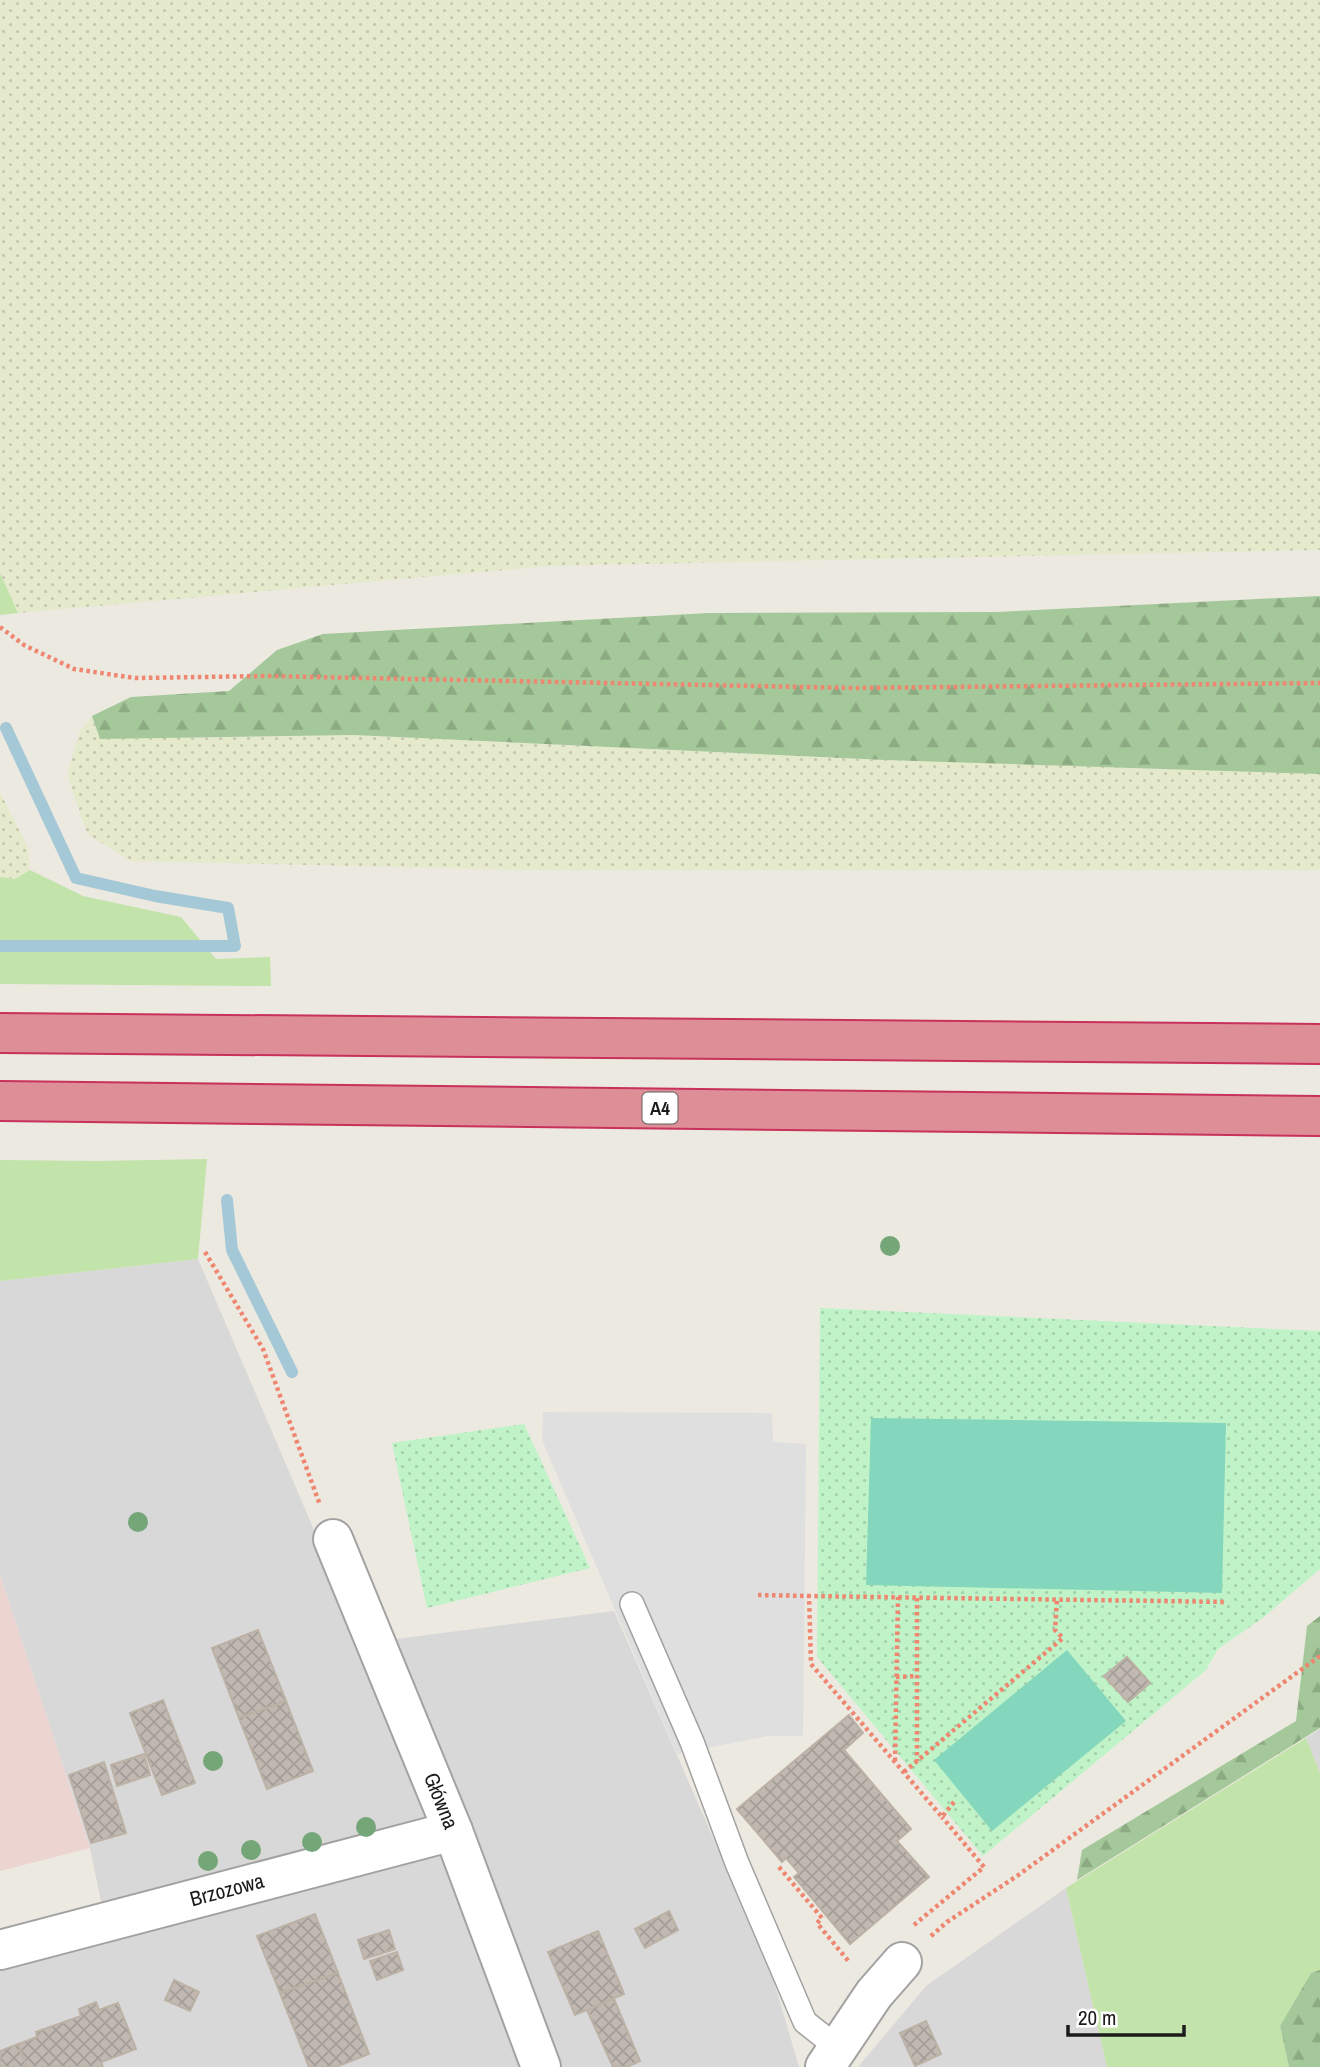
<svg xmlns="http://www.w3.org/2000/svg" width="1320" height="2067" viewBox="0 0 1320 2067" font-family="'Archivo Narrow',sans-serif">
	<defs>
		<pattern id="farmland-dots" width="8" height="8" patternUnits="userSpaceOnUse" patternTransform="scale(1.75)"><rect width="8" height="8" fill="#e6eacd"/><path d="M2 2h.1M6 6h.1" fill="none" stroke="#c5c8af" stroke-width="1.8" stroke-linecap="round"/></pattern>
		<pattern id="forest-firs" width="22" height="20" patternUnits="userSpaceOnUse" patternTransform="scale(1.75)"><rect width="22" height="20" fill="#a4c899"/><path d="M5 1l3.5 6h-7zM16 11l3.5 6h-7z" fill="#8dab83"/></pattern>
		<pattern id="park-dots" width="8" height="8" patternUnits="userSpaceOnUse" patternTransform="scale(1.75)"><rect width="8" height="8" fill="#c0f4c8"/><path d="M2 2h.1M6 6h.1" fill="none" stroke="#a4d1ab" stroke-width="1.8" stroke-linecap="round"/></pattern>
		<pattern id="building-cross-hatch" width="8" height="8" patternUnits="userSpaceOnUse" patternTransform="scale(1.75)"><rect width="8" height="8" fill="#c0b8b1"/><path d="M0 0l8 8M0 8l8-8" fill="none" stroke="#a49e98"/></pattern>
	</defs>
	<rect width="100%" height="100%" fill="#ece9e1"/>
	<!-- residential -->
	<g fill="#d9d8d8">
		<path d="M198 1259 356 1628 434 1821 467 1813 396 1639 614 1611 770 1968 799 2067H0V1968L109 1940 90 1848 0 1575V1281Z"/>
		<path d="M1320 1729V1773L1306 1738Z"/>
		<path d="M1066 1888 1107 2067H858L926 1986Z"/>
	</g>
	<!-- commercial -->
	<path fill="#ecd4d1" d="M0 1575 90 1848 0 1871Z"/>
	<!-- farmland -->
	<g fill="url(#farmland-dots)">
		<path d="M0 0H1320V550L549 566 18 613 0 573Z"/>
		<path d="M92 716 100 739 354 735 885 760 1320 767V870H523L131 861 87 834 67 774 80 730Z"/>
		<path d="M0 792 28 847 30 870 15 879 0 877Z"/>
	</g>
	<!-- grass -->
	<g fill="#c2e3aa">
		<path d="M0 573 18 613 0 615Z"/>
		<path d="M30 870 83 896 181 917 216 959 270 957 271 986 0 984V877L15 879Z"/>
		<path d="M207 1159 198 1259 0 1281V1160L97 1161Z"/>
		<path d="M1306 1738 1320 1773V1970L1311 1973 1280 2026 1289 2067H1107L1066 1888Z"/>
	</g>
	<!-- forest -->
	<g fill="url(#forest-firs)">
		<path d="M1320 596V774L885 760 354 735 100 739 92 716 131 697 229 691 277 650 323 634 708 613 996 612Z"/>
		<path d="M1320 1616V1728L1077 1880 1082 1850 1296 1721 1307 1626Z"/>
		<path d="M1320 1970V2067H1289L1280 2026 1311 1973Z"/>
	</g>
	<!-- park -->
	<g fill="url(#park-dots)">
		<path d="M820 1308 1320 1331V1569L1264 1617 1218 1649 1206 1670 983 1856 817 1657Z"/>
		<path d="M524 1424 590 1568 427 1608 392 1443Z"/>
	</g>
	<!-- pitch -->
	<g fill="#84d6bc">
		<path d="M871 1418 1226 1423 1222 1593 866 1585Z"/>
		<path d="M1067 1650 1126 1721 992 1831 934 1760Z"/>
	</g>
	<!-- parking -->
	<path fill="#dfdfdf" d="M543 1412 772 1413 773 1442 806 1444 803 1736H768L677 1754 542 1440Z"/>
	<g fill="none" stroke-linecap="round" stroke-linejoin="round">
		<!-- stream -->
		<g stroke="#a5c8d7" stroke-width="12">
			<path d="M0 946H235L228 908 155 896 76 878 6 728"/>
			<path d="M227 1200 232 1250 292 1372"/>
		</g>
	</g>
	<!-- building -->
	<g fill="url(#building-cross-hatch)" stroke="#bcb1a5" stroke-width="2">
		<path d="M258 1630 286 1701 239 1718 212 1648Z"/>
		<path d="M1127 1657 1150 1683 1128 1702 1104 1676Z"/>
		<path d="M163 1700 195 1783 162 1795 130 1713Z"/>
		<path d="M286 1701 313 1771 267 1789 239 1718Z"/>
		<path d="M849 1715 863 1733 844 1750 911 1829 897 1841 929 1877 850 1944 794 1877 799 1873 786 1858 782 1862 737 1809Z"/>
		<path d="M144 1754 150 1775 117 1786 111 1765Z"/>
		<path d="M104 1762 126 1833 91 1843 69 1775Z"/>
		<path d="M669 1911 678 1930 645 1948 635 1929Z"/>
		<path d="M315 1914 338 1973 280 1993 257 1936Z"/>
		<path d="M389 1930 395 1949 364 1959 358 1940Z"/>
		<path d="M598 1931 624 1994 575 2015 548 1952Z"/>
		<path d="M397 1952 403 1970 377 1980 370 1961Z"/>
		<path d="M338 1973 369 2054 336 2067H309L280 1993Z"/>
		<path d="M174 1980 199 1992 190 2011 165 2000Z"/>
		<path d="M614 1999 640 2061 627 2067H613L587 2010Z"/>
		<path d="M96 2002 99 2010 118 2003 136 2049 101 2062 103 2067H27L18 2044 37 2037 36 2032 81 2016 79 2009Z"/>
		<path d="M926 2021 941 2054 915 2066 900 2033Z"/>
		<path d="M18 2044 27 2067H0V2051Z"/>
	</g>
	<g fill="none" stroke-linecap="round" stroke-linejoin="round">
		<!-- lane casing -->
		<g stroke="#a2a2a2" stroke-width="26">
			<path id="lane" d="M632 1604 692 1742 737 1863 805 2022 838 2048"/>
		</g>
		<!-- street casing -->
		<g stroke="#a2a2a2" stroke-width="42">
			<g id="street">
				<path d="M333 1539 453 1831 541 2067"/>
				<path d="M0 1950 453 1831"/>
				<path d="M825 2067 874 1994 902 1962"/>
			</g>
		</g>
		<!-- highway casing -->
		<g stroke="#c8315a" stroke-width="42">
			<g id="highway">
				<path d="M0 1033 1320 1044"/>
				<path d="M0 1101 1320 1116"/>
			</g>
		</g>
		<!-- path -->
		<g stroke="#ee8670" stroke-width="4.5" stroke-dasharray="3.5 3.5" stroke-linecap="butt">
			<path d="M0 627 24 645 74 669 135 678 267 676 854 688 1320 683"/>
			<path d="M205 1252 263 1349 320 1505"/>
			<path d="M758 1595 809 1596"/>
			<path d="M917 1598V1761"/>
			<path d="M896 1677 917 1676"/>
			<path d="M895 1761 898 1597"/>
			<path d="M904 1772 1063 1638 1055 1630 1057 1599"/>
			<path d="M954 1802 942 1817 811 1664 809 1596 1226 1602"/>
			<path d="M779 1867 822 1918 817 1923 850 1963"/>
			<path d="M914 1925 984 1867 942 1817"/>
			<path d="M931 1936 947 1922 1017 1876 1320 1656"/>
		</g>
		<!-- lane -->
		<use href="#lane" stroke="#fff" stroke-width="23"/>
		<!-- street -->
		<use href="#street" stroke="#fff" stroke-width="38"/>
		<!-- highway -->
		<use href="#highway" stroke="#de8e97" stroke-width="38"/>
	</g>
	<!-- trees -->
	<g fill="#75a677">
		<circle cx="890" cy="1246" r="10"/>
		<circle cx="138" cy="1522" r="10"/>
		<circle cx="213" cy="1761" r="10"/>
		<circle cx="366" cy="1827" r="10"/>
		<circle cx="312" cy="1842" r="10"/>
		<circle cx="251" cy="1850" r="10"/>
		<circle cx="208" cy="1861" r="10"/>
	</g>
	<g text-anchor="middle" stroke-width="6" stroke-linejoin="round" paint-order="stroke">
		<!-- shield labels -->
		<rect fill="#fff" stroke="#5f5f5f" stroke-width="2" x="642.5" y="1092.5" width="35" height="31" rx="5"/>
		<g font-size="19" font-weight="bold" fill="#1b1b1b">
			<text x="660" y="1115">A4</text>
		</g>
		<!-- street labels -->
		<g font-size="21" fill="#1b1b1b" stroke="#fff">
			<text transform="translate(441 1801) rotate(68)" y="7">Główna</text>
			<text transform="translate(227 1890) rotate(-15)" y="7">Brzozowa</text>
		</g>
	</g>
	<!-- scale -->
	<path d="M1068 2025v10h116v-10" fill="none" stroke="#1b1b1b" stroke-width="3.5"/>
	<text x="1078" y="2025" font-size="21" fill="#1b1b1b" stroke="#ffffff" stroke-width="5" paint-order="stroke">20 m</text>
</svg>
